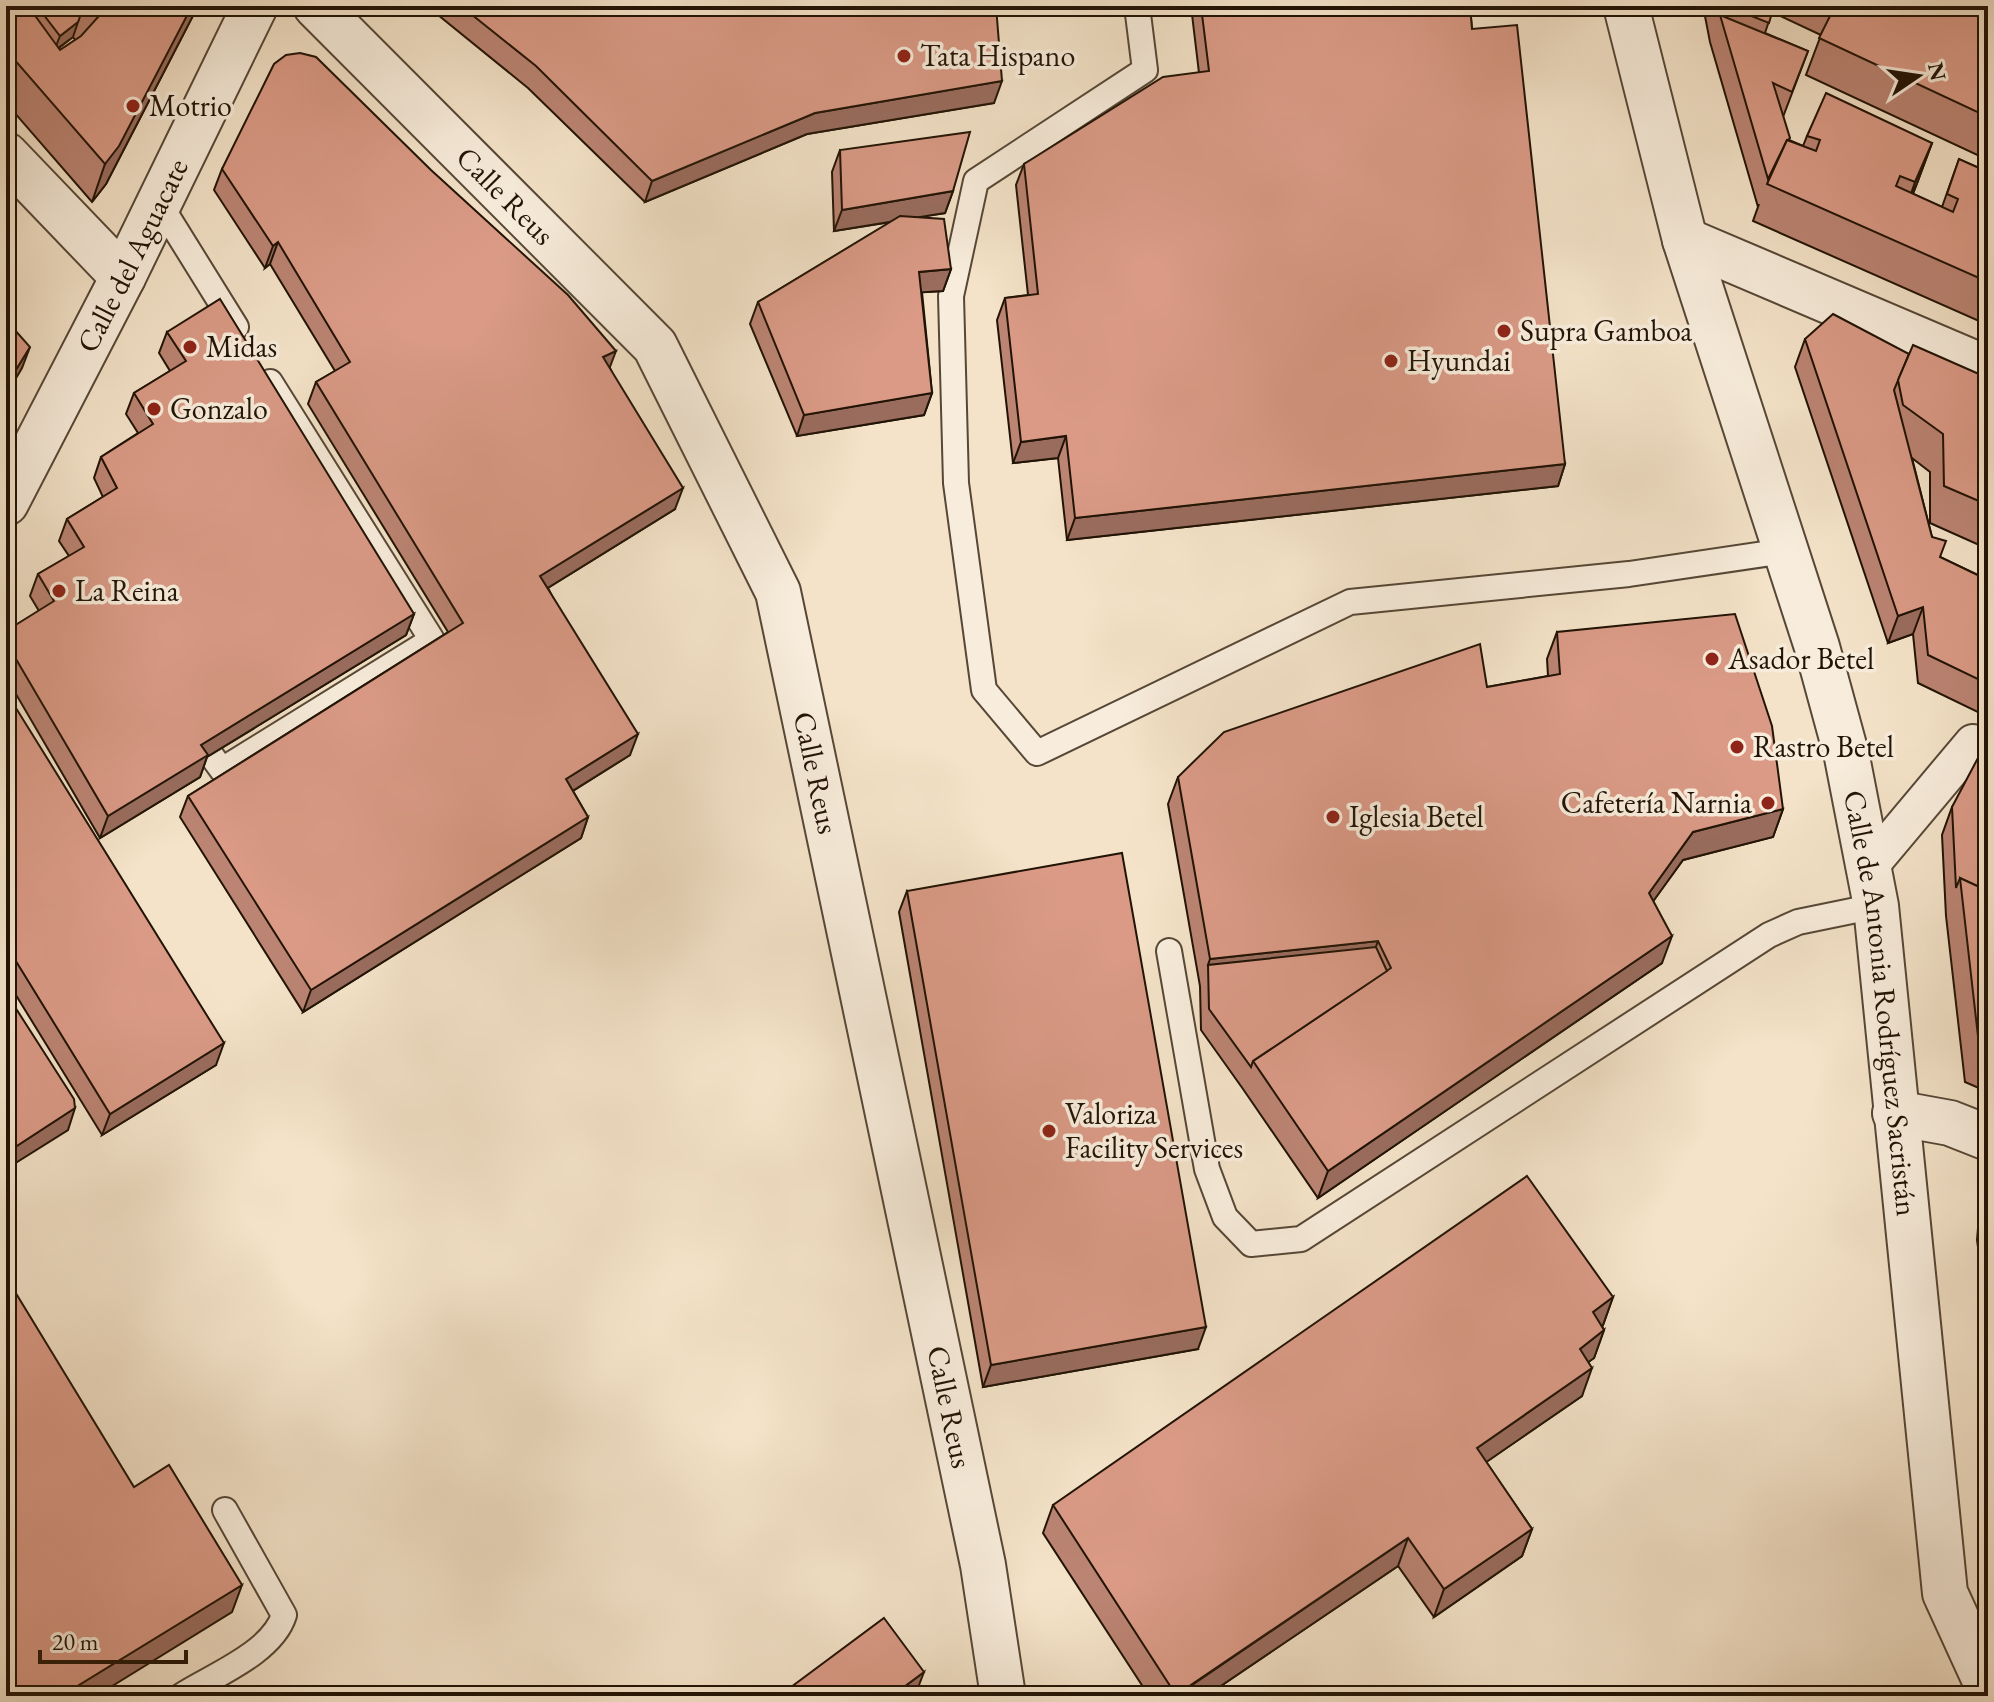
<svg xmlns="http://www.w3.org/2000/svg" width="1994" height="1702" viewBox="0 0 1994 1702" font-family="'EB Garamond',serif">
	<rect width="100%" height="100%" fill="#f4e3c9"/>
	<filter id="stains"><feTurbulence type="fractalNoise" baseFrequency=".0025" numOctaves="4"/><feColorMatrix values="0 0 0 0 .2 0 0 0 0 .09 0 0 0 0 .02 0 0 0 .5 -.17"/></filter>
	<radialGradient id="worn" r=".72"><stop offset=".6" stop-color="#630" stop-opacity="0"/><stop offset="1" stop-color="#630" stop-opacity=".3"/></radialGradient>
	<g fill="none" stroke-linecap="round" stroke-linejoin="round">
		<!-- service casing -->
		<g stroke="#564736" stroke-width="28">
			<g id="service">
				<path d="M1137 6 1145 70 976 181 951 296 956 483 984 690 1037 753 1350 602 1629 574 1785 551"/>
				<path d="M159 203 236 327"/>
				<path d="M211 755 222 770 432 640 270 382"/>
				<path d="M1169 951 1207 1169 1225 1217 1251 1244 1301 1239 1769 935 1798 922 1876 906"/>
				<path d="M181 1696C214 1675 272 1653 284 1615L225 1510"/>
			</g>
		</g>
		<!-- pedestrian casing -->
		<g stroke="#564736" stroke-width="40">
			<path id="pedestrian" d="M1869 867 1973 743"/>
		</g>
		<!-- minor casing -->
		<g stroke="#564736" stroke-width="48">
			<g id="minor">
				<path id="s1" d="M316 6 655 346 778 592 983 1565 1003 1696"/>
				<path d="M6 155 123 277"/>
				<path d="M1685 240 1988 369"/>
				<path id="s2" d="M6 503 123 277 255 6"/>
				<path d="M1895 1113 1950 1123 1988 1138"/>
			</g>
		</g>
		<!-- tertiary casing -->
		<g stroke="#564736" stroke-width="48">
			<g id="tertiary">
				<path id="s3" d="M1626 6 1685 240 1817 647 1847 757 1876 906 1945 1593 1988 1687"/>
			</g>
		</g>
		<!-- service -->
		<use href="#service" stroke="#f8eddc" stroke-width="24"/>
		<!-- pedestrian -->
		<use href="#pedestrian" stroke="#f8eddc" stroke-width="36"/>
		<!-- minor -->
		<use href="#minor" stroke="#f8eddc" stroke-width="44"/>
		<!-- tertiary -->
		<use href="#tertiary" stroke="#f8eddc" stroke-width="44"/>
	</g>
	<!-- wall -->
	<g fill="#bb8473" stroke="#211305" stroke-width="2" fill-rule="evenodd">
		<path d="M6 6H198L106 184 92 202 6 103ZM73 37 75 40 60 50 59 48Z"/>
		<path d="M427 6H996L994 103 807 134 645 202 528 88Z"/>
		<path d="M1191 6H1470L1472 29 1565 464 1558 486 1067 540 1058 458 1013 463 997 320 1005 298 1028 295 1016 185 1024 164 1199 73Z"/>
		<path d="M1703 6H1988V160L1806 75 1821 35 1772 12 1765 33 1808 51 1783 117 1789 140 1803 146 1807 136 1932 143 1913 194 1942 207 1959 159 1988 172V325L1753 221 1759 204 1758 207 1710 42Z"/>
		<path d="M840 150 953 191 945 213 918 217 951 269 943 291 922 292 932 393 924 415 797 436 750 324 758 302 891 222 834 231 832 172Z"/>
		<path d="M222 169 610 368 675 509 548 588 630 755 573 791 588 817 581 838 303 1012 180 817 188 796 448 632 308 404 316 382 335 371 270 264 265 268 214 190Z"/>
		<path d="M167 332 414 614 406 635 207 757 200 777 100 838 6 677V631L39 611 30 596 38 574 69 556 59 541 67 519 103 497 94 478 101 457 138 433 126 414 134 393 170 371 159 353Z"/>
		<path d="M1805 339 1909 354 1988 378V549L1930 523V472L1912 458 1932 537 1940 557 1988 580V717L1918 683 1913 634 1888 643 1795 367Z"/>
		<path d="M1557 632 1783 809 1773 837 1683 860 1653 901 1662 963 1318 1198 1243 1089 1201 1030 1200 986 1168 804 1178 777 1487 687 1548 676 1547 659Z"/>
		<path d="M6 692 216 1065 102 1135 6 979Z"/>
		<path d="M1988 760V1092L1965 1082 1946 916 1942 835 1952 807Z"/>
		<path d="M907 891 1198 1349 983 1387 899 912Z"/>
		<path d="M1988 1184V1318L1977 1240 1980 1205Z"/>
		<path d="M1613 1297 1603 1325 1602 1326 1604 1330 1594 1358 1588 1362 1582 1396 1486 1462 1532 1529 1522 1556 1434 1617 1398 1566 1206 1696H1149L1043 1533 1053 1505Z"/>
	</g>
	<!-- shaded-wall -->
	<g fill="#996c5e" stroke="#211305" stroke-width="2">
		<path d="M192 6H198L106 184 92 202 105 164Z"/>
		<path d="M78 22 73 37 54 51 60 36Z"/>
		<path d="M1002 81 994 103 807 134 645 202 652 181 815 113Z"/>
		<path d="M1932 143 1918 181 1902 220 1915 182Z"/>
		<path d="M953 191 945 213 834 231 842 210Z"/>
		<path d="M278 242 270 264 265 268 273 246Z"/>
		<path d="M951 269 943 291 912 293 919 272Z"/>
		<path d="M30 347 22 368 6 395V386Z"/>
		<path d="M616 351 608 372 603 357Z"/>
		<path d="M932 393 924 415 797 436 804 415Z"/>
		<path d="M1066 436 1058 458 1013 463 1021 442Z"/>
		<path d="M1565 464 1558 486 1067 540 1075 518Z"/>
		<path d="M683 488 675 509 533 597 540 576Z"/>
		<path d="M1923 607 1913 634 1888 643 1898 616Z"/>
		<path d="M414 614 406 635 207 757 200 777 100 838 108 816 201 745Z"/>
		<path d="M638 734 630 755 558 800 566 779Z"/>
		<path d="M1783 809 1773 837 1683 860 1639 921 1649 893 1693 832Z"/>
		<path d="M588 817 581 838 303 1012 311 990Z"/>
		<path d="M1672 936 1662 963 1318 1198 1328 1171Z"/>
		<path d="M1378 941 1368 969 1208 965 1210 959Z"/>
		<path d="M224 1043 216 1065 102 1135 110 1114Z"/>
		<path d="M75 1108 68 1130 6 1169V1153Z"/>
		<path d="M1613 1297 1603 1325 1583 1339 1593 1312Z"/>
		<path d="M1206 1327 1198 1349 983 1387 991 1365Z"/>
		<path d="M1604 1330 1594 1358 1570 1376 1580 1349Z"/>
		<path d="M1592 1368 1582 1396 1466 1476 1477 1448Z"/>
		<path d="M1532 1529 1522 1556 1434 1617 1444 1589Z"/>
		<path d="M1408 1538 1398 1566 1206 1696H1176Z"/>
		<path d="M242 1585 232 1612 96 1696H61Z"/>
		<path d="M924 1672 916 1693 913 1696H898L900 1690Z"/>
	</g>
	<!-- building -->
	<g fill="#da9a86" stroke="#211305" stroke-width="2">
		<path d="M6 6H28L60 50 81 36 99 16 91 6H192L119 146 105 164 6 50Z"/>
		<path d="M37 6H84L78 22 60 36Z"/>
		<path d="M461 6H996L1002 81 815 113 652 181 536 66Z"/>
		<path d="M1201 6H1470L1472 29 1517 25 1565 464 1075 518 1066 436 1021 442 1005 298 1038 294 1024 164 1163 77 1209 71Z"/>
		<path d="M1726 6H1774L1769 23Z"/>
		<path d="M1835 6H1988V117L1819 38Z"/>
		<path d="M1720 15 1808 51 1792 92 1773 83 1790 138 1788 140H1787L1768 179Z"/>
		<path d="M300 53 316 57 431 170 568 295 616 351 603 357 683 488 540 576 638 734 566 779 588 817 311 990 188 796 463 623 316 382 350 362 278 242 273 246 222 169 274 64 286 55Z"/>
		<path d="M1826 93 1932 143 1915 182 1900 176 1896 186 1953 212 1958 199 1947 194 1959 159 1988 172V282L1767 184 1787 140 1816 151 1820 140 1807 136Z"/>
		<path d="M970 132 953 191 842 210 840 150Z"/>
		<path d="M900 216 944 219 951 269 919 272 932 393 804 415 758 302Z"/>
		<path d="M220 299 414 614 201 745 208 755 108 816 6 642V631L54 601 38 574 84 547 67 519 117 488 101 457 153 424 134 393 186 361 167 332Z"/>
		<path d="M1833 314 1909 354 1894 390 1932 537 1946 541 1940 557 1988 580V684L1928 655 1923 607 1898 616 1805 339Z"/>
		<path d="M6 320 30 347 6 386Z"/>
		<path d="M1913 345 1988 378V505L1944 486 1943 434 1903 405 1898 380Z"/>
		<path d="M1735 614 1772 726 1783 809 1693 832 1649 893 1672 936 1328 1171 1253 1061 1391 968 1378 941 1210 959 1178 777 1224 732 1480 644 1487 687 1560 674 1557 632Z"/>
		<path d="M6 692 224 1043 110 1114 6 945Z"/>
		<path d="M1979 756 1988 760V891L1960 878 1956 888 1952 807Z"/>
		<path d="M1122 853 1206 1327 991 1365 907 891Z"/>
		<path d="M1960 878 1988 891V1049L1979 1045Z"/>
		<path d="M1376 947 1387 971 1253 1061 1251 1067 1209 1009 1208 965Z"/>
		<path d="M6 993 74 1099 75 1108 6 1153Z"/>
		<path d="M1527 1176 1613 1297 1593 1312 1604 1330 1580 1349 1592 1368 1477 1448 1532 1529 1444 1589 1408 1538 1176 1695 1053 1505Z"/>
		<path d="M6 1277 134 1487 169 1465 242 1585 61 1696H6Z"/>
		<path d="M884 1618 924 1672 900 1690 905 1696H779Z"/>
	</g>
	<!-- markers -->
	<g fill="#8f2418" stroke="#f8eddc" stroke-width="3">
		<circle cx="904" cy="56" r="8"/>
		<circle cx="133" cy="106" r="8"/>
		<circle cx="1504" cy="331" r="8"/>
		<circle cx="190" cy="347" r="8"/>
		<circle cx="1391" cy="361" r="8"/>
		<circle cx="154" cy="409" r="8"/>
		<circle cx="59" cy="591" r="8"/>
		<circle cx="1712" cy="659" r="8"/>
		<circle cx="1737" cy="747" r="8"/>
		<circle cx="1768" cy="803" r="8"/>
		<circle cx="1333" cy="817" r="8"/>
		<circle cx="1049" cy="1131" r="8"/>
	</g>
	<g text-anchor="middle" stroke-width="7" stroke-linejoin="round" paint-order="stroke">
		<!-- poi labels -->
		<g font-size="30" fill="#211305" stroke="#f8eddc" text-anchor="start">
			<text x="920" y="66">Tata Hispano</text>
			<text x="149" y="116">Motrio</text>
			<text x="1520" y="341">Supra Gamboa</text>
			<text x="206" y="357">Midas</text>
			<text x="1407" y="371">Hyundai</text>
			<text x="170" y="419">Gonzalo</text>
			<text x="75" y="601">La Reina</text>
			<text x="1728" y="669">Asador Betel</text>
			<text x="1753" y="757">Rastro Betel</text>
			<text x="1752" y="813" text-anchor="end">Cafetería Narnia</text>
			<text x="1349" y="827">Iglesia Betel</text>
			<text x="1065" y="1124">Valoriza<tspan x="1065" dy="34">Facility Services</tspan></text>
		</g>
		<!-- street labels -->
		<g font-size="30" fill="#211305" stroke="#f8eddc">
			<text dy="10" stroke="none"><textPath href="#s1" startOffset="268">Calle Reus</textPath></text>
			<text dy="10" stroke="none"><textPath href="#s2" startOffset="278">Calle del Aguacate</textPath></text>
			<text dy="10" stroke="none"><textPath href="#s1" startOffset="940">Calle Reus</textPath></text>
			<text dy="10" stroke="none"><textPath href="#s3" startOffset="1032">Calle de Antonia Rodríguez Sacristán</textPath></text>
			<text dy="10" stroke="none"><textPath href="#s1" startOffset="1588">Calle Reus</textPath></text>
		</g>
	</g>
	<!-- margin -->
	<rect width="1994" height="1702" fill="none" stroke="#f4e3c9" stroke-width="32"/>
	<rect x="8" y="8" width="1978" height="1686" fill="none" stroke="#211305" stroke-width="4"/>
	<rect x="16" y="16" width="1962" height="1670" fill="none" stroke="#211305" stroke-width="2"/>
	<!-- north arrow -->
	<g transform="translate(1918 76) rotate(77)" stroke="#f8eddc" stroke-width="6" paint-order="stroke">
	<path d="M0-6L14 30L0 20L-14 30Z" fill="#211305"/>
	<text y="-12" font-size="22" font-weight="bold" text-anchor="middle" fill="#211305">N</text>
	</g>
	<!-- scale -->
	<path d="M40 1650v12h146v-12" fill="none" stroke="#211305" stroke-width="4"/>
	<text x="52" y="1650" font-size="24" fill="#211305" stroke="#f8eddc" stroke-width="6" paint-order="stroke">20 m</text>
	<rect width="100%" height="100%" filter="url(#stains)"/>
	<rect width="100%" height="100%" fill="url(#worn)"/>
</svg>
